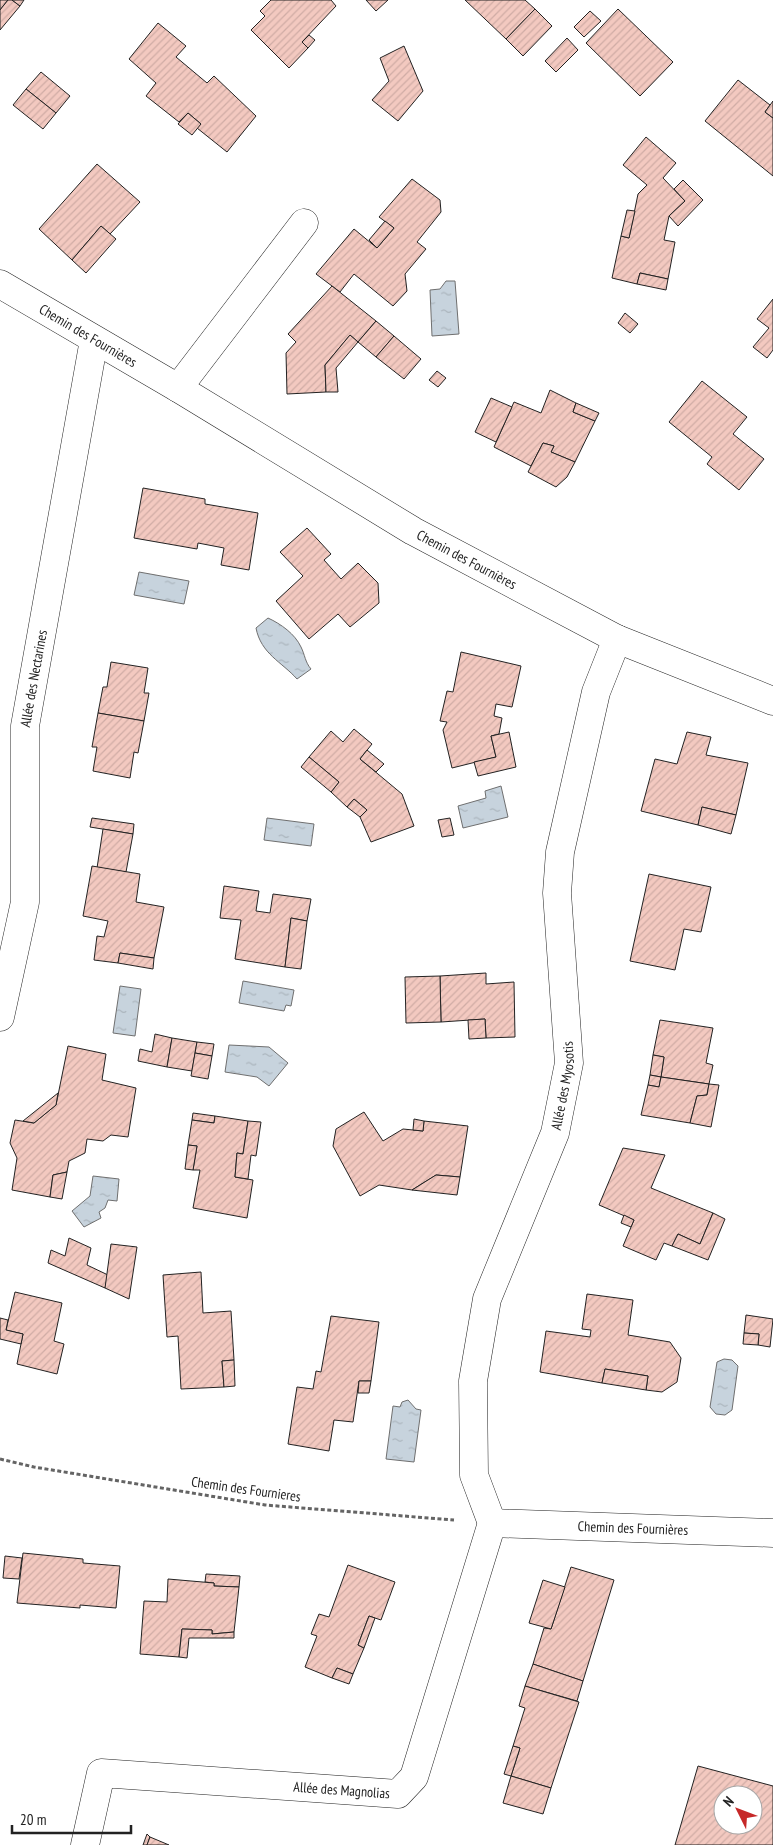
<svg xmlns="http://www.w3.org/2000/svg" width="773" height="1845" viewBox="0 0 773 1845" font-family="'PT Sans Narrow',sans-serif">
	<defs>
		<pattern id="water-ripples" width="26" height="14" patternUnits="userSpaceOnUse" patternTransform="scale(1.25)"><rect width="26" height="14" fill="#c7d3dd"/><path d="M2 4q2-2 4 0t4 0M15 11q2-2 4 0t4 0" fill="none" stroke="#abb5bd"/></pattern>
		<pattern id="building-hatch" width="6" height="6" patternUnits="userSpaceOnUse" patternTransform="scale(1.25)"><rect width="6" height="6" fill="#f3c9c0"/><path d="M-1 1l2-2M0 6l6-6M5 7l2-2" fill="none" stroke="#d0aca5"/></pattern>
	</defs>
	<rect width="100%" height="100%" fill="#fff"/>
	<!-- water -->
	<g fill="url(#water-ripples)" stroke="#6f6f6f">
		<path d="M446 281H455L459 334 432 336 430 290 440 289Z"/>
		<path d="M139 572 189 581 184 604 134 595Z"/>
		<path d="M268 618C281 624 295 634 301 647 305 655 305 662 311 669L297 679C282 662 261 654 256 628Z"/>
		<path d="M501 786 508 817 463 828 458 806 486 798 485 791Z"/>
		<path d="M267 818 314 824 311 846 264 840Z"/>
		<path d="M243 981 294 990 291 1006 286 1005 284 1011 239 1003Z"/>
		<path d="M120 986 141 989 135 1036 113 1033Z"/>
		<path d="M229 1045 269 1047 288 1063 269 1086 257 1077 225 1072Z"/>
		<path d="M93 1176 119 1179 117 1201 108 1200 105 1208 99 1212 101 1218 84 1227 72 1211 90 1196Z"/>
		<path d="M724 1359 732 1360 738 1366 732 1410 725 1415 716 1414 710 1407 717 1362Z"/>
		<path d="M408 1400 416 1409 421 1410 414 1462 386 1459 393 1406 400 1407 402 1402Z"/>
	</g>
	<!-- building -->
	<g fill="url(#building-hatch)" stroke="#222" fill-rule="evenodd">
		<path d="M0 0H8L0 10Z"/>
		<path d="M8 0H12L20 6 0 30V10Z"/>
		<path d="M12 0H24L20 6Z"/>
		<path d="M271 0H331L336 6 302 42 308 48 289 68 251 30 265 16 260 11Z"/>
		<path d="M366 0H388L376 11Z"/>
		<path d="M465 0H525L535 9 506 39Z"/>
		<path d="M535 9 552 26 523 56 506 39Z"/>
		<path d="M618 9 673 62 640 96 586 43Z"/>
		<path d="M590 11 601 21 584 37 574 27Z"/>
		<path d="M158 23 186 46 176 57 207 83 214 76 256 116 227 152 197 128 201 124 188 113 179 122 146 96 156 83 129 59Z"/>
		<path d="M309 35 315 40 308 48 302 42Z"/>
		<path d="M567 38 578 50 556 72 545 61Z"/>
		<path d="M404 46 423 91 398 121 372 100 389 81 380 58Z"/>
		<path d="M41 72 70 96 56 113 26 89Z"/>
		<path d="M738 80 770 105 765 112 773 118V176L705 121Z"/>
		<path d="M26 89 56 113 43 129 13 105Z"/>
		<path d="M773 101V118L765 112Z"/>
		<path d="M188 113 201 124 192 135 178 124Z"/>
		<path d="M646 137 676 163 663 178 685 201 669 216 664 240 675 242 668 279 640 273 637 284 612 278 621 236 629 238 638 194 647 185 623 165Z"/>
		<path d="M97 164 140 202 110 234 101 226 72 260 39 229Z"/>
		<path d="M412 179 440 200 441 212 417 242 426 249 405 274 407 291 393 306 354 274 340 292 316 274 354 229 377 248 394 228 379 217Z"/>
		<path d="M683 180 703 200 678 226 669 216 685 201 674 189Z"/>
		<path d="M627 210 635 211 629 238 621 236Z"/>
		<path d="M385 221 394 228 377 248 369 240Z"/>
		<path d="M101 226 116 239 86 273 72 260Z"/>
		<path d="M640 273 668 279 666 290 637 284Z"/>
		<path d="M332 286 376 321 358 342 350 335 325 365 326 392 287 394 286 353 296 342 288 334Z"/>
		<path d="M773 299V350L767 358 753 347 769 328 757 319Z"/>
		<path d="M625 313 638 324 630 333 618 323Z"/>
		<path d="M376 321 394 336 376 357 358 342Z"/>
		<path d="M350 335 358 342 336 368 338 392H326L325 365Z"/>
		<path d="M394 336 421 359 404 379 376 357Z"/>
		<path d="M437 371 446 378 438 387 429 380Z"/>
		<path d="M702 381 747 417 733 434 764 459 739 490 707 464 712 457 669 422Z"/>
		<path d="M550 390 576 403 573 412 595 421 575 462 551 452 554 446 543 443 531 466 494 447 514 402 541 413Z"/>
		<path d="M491 398 512 407 496 442 475 432Z"/>
		<path d="M576 403 599 413 595 421 573 412Z"/>
		<path d="M543 443 554 446 551 452 575 462 567 477 556 487 528 472Z"/>
		<path d="M143 488 205 499V504L258 513 249 570 221 565 224 548 198 543 197 549 134 538Z"/>
		<path d="M307 528 331 554 324 560 341 579 358 563 378 583 379 603 350 627 338 614 309 639 276 601 303 576 280 552Z"/>
		<path d="M461 652 521 666 512 707 496 704 494 716 502 718 499 734 491 736 496 757 452 768 443 730 447 722 440 721 447 691 453 692Z"/>
		<path d="M111 662 148 668 144 693H149L144 721 98 713 103 687H107Z"/>
		<path d="M98 713 144 721 138 753 134 752 130 778 93 771 97 747H92Z"/>
		<path d="M354 729 372 744 360 759 402 794 414 826 371 842 360 817 367 810 354 799 347 807 331 792 339 782 309 757 331 731 343 742Z"/>
		<path d="M509 732 516 767 478 776 474 762 496 757 491 736Z"/>
		<path d="M687 732 711 737 706 755 748 763 736 815 702 807 698 825 641 811 655 759 677 764Z"/>
		<path d="M367 750 384 764 376 772 360 759Z"/>
		<path d="M309 757 339 782 331 792 301 767Z"/>
		<path d="M354 799 367 810 360 817 347 807Z"/>
		<path d="M702 807 736 815 731 834 698 825Z"/>
		<path d="M92 818 134 824 133 834 90 827Z"/>
		<path d="M450 818 454 835 442 837 438 820Z"/>
		<path d="M103 829 133 834 126 872 97 868Z"/>
		<path d="M92 866 140 874 136 902 164 907 154 958 120 953 118 963 94 960 97 936 104 937 108 921 83 916Z"/>
		<path d="M649 874 711 887 701 932 684 929 675 970 630 961Z"/>
		<path d="M224 886 259 891 256 911 270 913 273 894 311 899 307 921 291 918 285 967 235 959 241 920 220 918Z"/>
		<path d="M291 918 307 921 301 969 285 967Z"/>
		<path d="M120 953 154 958 153 969 118 963Z"/>
		<path d="M486 973V984L514 982 515 1037 486 1038 485 1019 441 1022 440 976Z"/>
		<path d="M440 976 441 1022 406 1023 405 977Z"/>
		<path d="M485 1019 486 1038 469 1039 468 1020Z"/>
		<path d="M660 1020 713 1028 706 1063 713 1065 709 1084 661 1077 664 1057 653 1055Z"/>
		<path d="M155 1034 172 1038 167 1067 138 1061 140 1049 152 1052Z"/>
		<path d="M172 1038 197 1042 192 1071 167 1067Z"/>
		<path d="M197 1042 214 1044 212 1056 195 1053Z"/>
		<path d="M68 1046 106 1054 102 1080 136 1088 128 1137 111 1135 103 1141 87 1139 85 1153 69 1161 67 1172 53 1175 50 1197 12 1190 17 1158 10 1143 15 1120 34 1123 56 1105Z"/>
		<path d="M195 1053 212 1056 208 1079 191 1076Z"/>
		<path d="M653 1055 664 1057 661 1077 650 1075Z"/>
		<path d="M650 1075 661 1077 659 1087 648 1085Z"/>
		<path d="M661 1077 709 1084 707 1095 697 1096 690 1123 641 1115 648 1085 659 1087Z"/>
		<path d="M709 1084 719 1085 711 1127 690 1123 697 1096 707 1095Z"/>
		<path d="M58 1093 56 1105 34 1123 23 1121Z"/>
		<path d="M364 1112 383 1141 403 1129 423 1131 424 1121 468 1126 460 1177 436 1175 412 1190 379 1185 360 1196 333 1146 336 1129Z"/>
		<path d="M193 1113 215 1116 214 1123 192 1120Z"/>
		<path d="M215 1116 248 1121 243 1154 237 1153 235 1177 253 1180 247 1218 193 1208 200 1170H193L197 1146 188 1145 192 1120 214 1123Z"/>
		<path d="M414 1119 424 1121 423 1131 413 1130Z"/>
		<path d="M248 1121 261 1122 256 1156 251 1155 248 1179 235 1177 237 1153 243 1154Z"/>
		<path d="M188 1145 197 1146 193 1170 185 1169Z"/>
		<path d="M623 1148 665 1155 651 1188 713 1213 700 1244 678 1234 672 1246 664 1243 656 1260 623 1246 634 1220 599 1205Z"/>
		<path d="M67 1172 62 1199 50 1197 53 1175Z"/>
		<path d="M436 1175 460 1177 457 1195 412 1190Z"/>
		<path d="M713 1213 725 1219 708 1260 672 1246 678 1234 700 1244Z"/>
		<path d="M624 1215 634 1220 631 1227 621 1223Z"/>
		<path d="M69 1238 91 1248 87 1265 108 1275 105 1288 48 1263 51 1250 65 1256Z"/>
		<path d="M111 1244 137 1247 129 1299 105 1288Z"/>
		<path d="M201 1272 203 1313 231 1311 234 1360 222 1361 224 1387 181 1389 178 1336 167 1337 163 1275Z"/>
		<path d="M15 1292 62 1303 54 1341 64 1344 57 1374 17 1364 23 1334 6 1330Z"/>
		<path d="M587 1294 633 1300 628 1335 670 1342 681 1358 677 1382 662 1392 646 1390 648 1376 605 1369 602 1383 540 1372 546 1331 590 1337 591 1330 582 1329Z"/>
		<path d="M746 1315 773 1319 770 1347 758 1345 759 1334 744 1333Z"/>
		<path d="M331 1316 379 1322 371 1381H359L353 1422 334 1420 329 1451 288 1444 297 1387 313 1389 316 1371 321 1372Z"/>
		<path d="M0 1318 8 1320 6 1330 23 1334 21 1344 0 1339Z"/>
		<path d="M744 1333 759 1334 758 1345 743 1344Z"/>
		<path d="M234 1360 235 1386 224 1387 222 1361Z"/>
		<path d="M605 1369 648 1376 646 1390 602 1383Z"/>
		<path d="M359 1381H371L369 1393H358Z"/>
		<path d="M23 1553 83 1559V1563L120 1566 116 1608 80 1605V1608L17 1603Z"/>
		<path d="M5 1556 22 1558 19 1579 3 1578Z"/>
		<path d="M348 1565 395 1582 381 1620 369 1616 358 1645 364 1648 353 1674 337 1668 332 1678 305 1667 317 1636 311 1634 319 1614 329 1617Z"/>
		<path d="M571 1567 614 1580 583 1681 533 1664 544 1628 551 1629Z"/>
		<path d="M206 1574 240 1576 239 1587 214 1586V1583L205 1582Z"/>
		<path d="M168 1579 214 1583V1586L239 1587 234 1632 212 1634V1630L182 1629 179 1657 140 1654 144 1601 167 1602Z"/>
		<path d="M543 1580 565 1587 551 1629 529 1623Z"/>
		<path d="M369 1616 375 1618 364 1648 358 1645Z"/>
		<path d="M182 1629 212 1630V1634L234 1632V1638H189L187 1658 179 1657Z"/>
		<path d="M533 1664 583 1681 577 1701 525 1686Z"/>
		<path d="M337 1668 353 1674 349 1684 332 1678Z"/>
		<path d="M525 1686 579 1702 551 1788 511 1776 520 1748 513 1746 525 1708 519 1706Z"/>
		<path d="M513 1746 520 1748 511 1776 504 1774Z"/>
		<path d="M698 1766 773 1786V1845H675ZM723 1795H753V1825H723Z"/>
		<path d="M511 1776 551 1788 543 1814 503 1803Z"/>
		<path d="M147 1834 150 1837 147 1845H143Z"/>
		<path d="M150 1837 169 1845H147Z"/>
	</g>
	<g fill="none" stroke-linecap="round" stroke-linejoin="round">
		<!-- street casing -->
		<g stroke="#222" stroke-width="29">
			<g id="street">
				<path id="s1" d="M0 284 178 388 413 531 617 639 773 701"/>
				<path d="M178 388 304 223"/>
				<path id="s2" d="M0 1017 25 902V726L94 340"/>
				<path id="s3" d="M492 1523 474 1475 473 1381 487 1299 555 1133 569 1063 557 893 560 852 596 692 617 639"/>
				<path id="s4" d="M492 1523 773 1533"/>
				<path id="s5" d="M85 1845 101 1773 398 1794 414 1777 492 1523"/>
			</g>
		</g>
		<!-- path -->
		<path stroke="#646464" stroke-width="3" stroke-dasharray="4 2.5" stroke-linecap="butt" d="M0 1459 34 1467 265 1505 454 1520"/>
		<!-- street -->
		<use href="#street" stroke="#fff" stroke-width="28"/>
	</g>
	<g text-anchor="middle" stroke-width="4" stroke-linejoin="round" paint-order="stroke">
		<!-- street labels -->
		<g font-size="14" fill="#222" stroke="#fff">
			<text dy="5" stroke="none"><textPath href="#s1" startOffset="102">Chemin des Fournières</textPath></text>
			<text dy="5" stroke="none"><textPath href="#s1" startOffset="542">Chemin des Fournières</textPath></text>
			<text dy="5" stroke="none"><textPath href="#s2" startOffset="342">Allée des Nectarines</textPath></text>
			<text dy="5" stroke="none"><textPath href="#s3" startOffset="456">Allée des Myosotis</textPath></text>
			<text transform="translate(246 1489) rotate(8)" y="5">Chemin des Fournieres</text>
			<text dy="5" stroke="none"><textPath href="#s4" startOffset="141">Chemin des Fournières</textPath></text>
			<text dy="5" stroke="none"><textPath href="#s5" startOffset="315">Allée des Magnolias</textPath></text>
		</g>
	</g>
	<!-- north arrow -->
	<g transform="translate(738 1810) rotate(312)"><circle r="24" fill="#ffffff" stroke="#a7a7a7"/>
	<path d="M0-4L9 19L0 12L-9 19Z" fill="#c62828"/>
	<text y="-8" font-size="14" font-weight="bold" text-anchor="middle" fill="#222222">N</text>
	</g>
	<!-- scale -->
	<path d="M12 1825v8h119v-8" fill="none" stroke="#222222" stroke-width="2.5"/>
	<text x="20" y="1825" font-size="15" fill="#222222" stroke="#ffffff" stroke-width="4" paint-order="stroke">20 m</text>
</svg>
